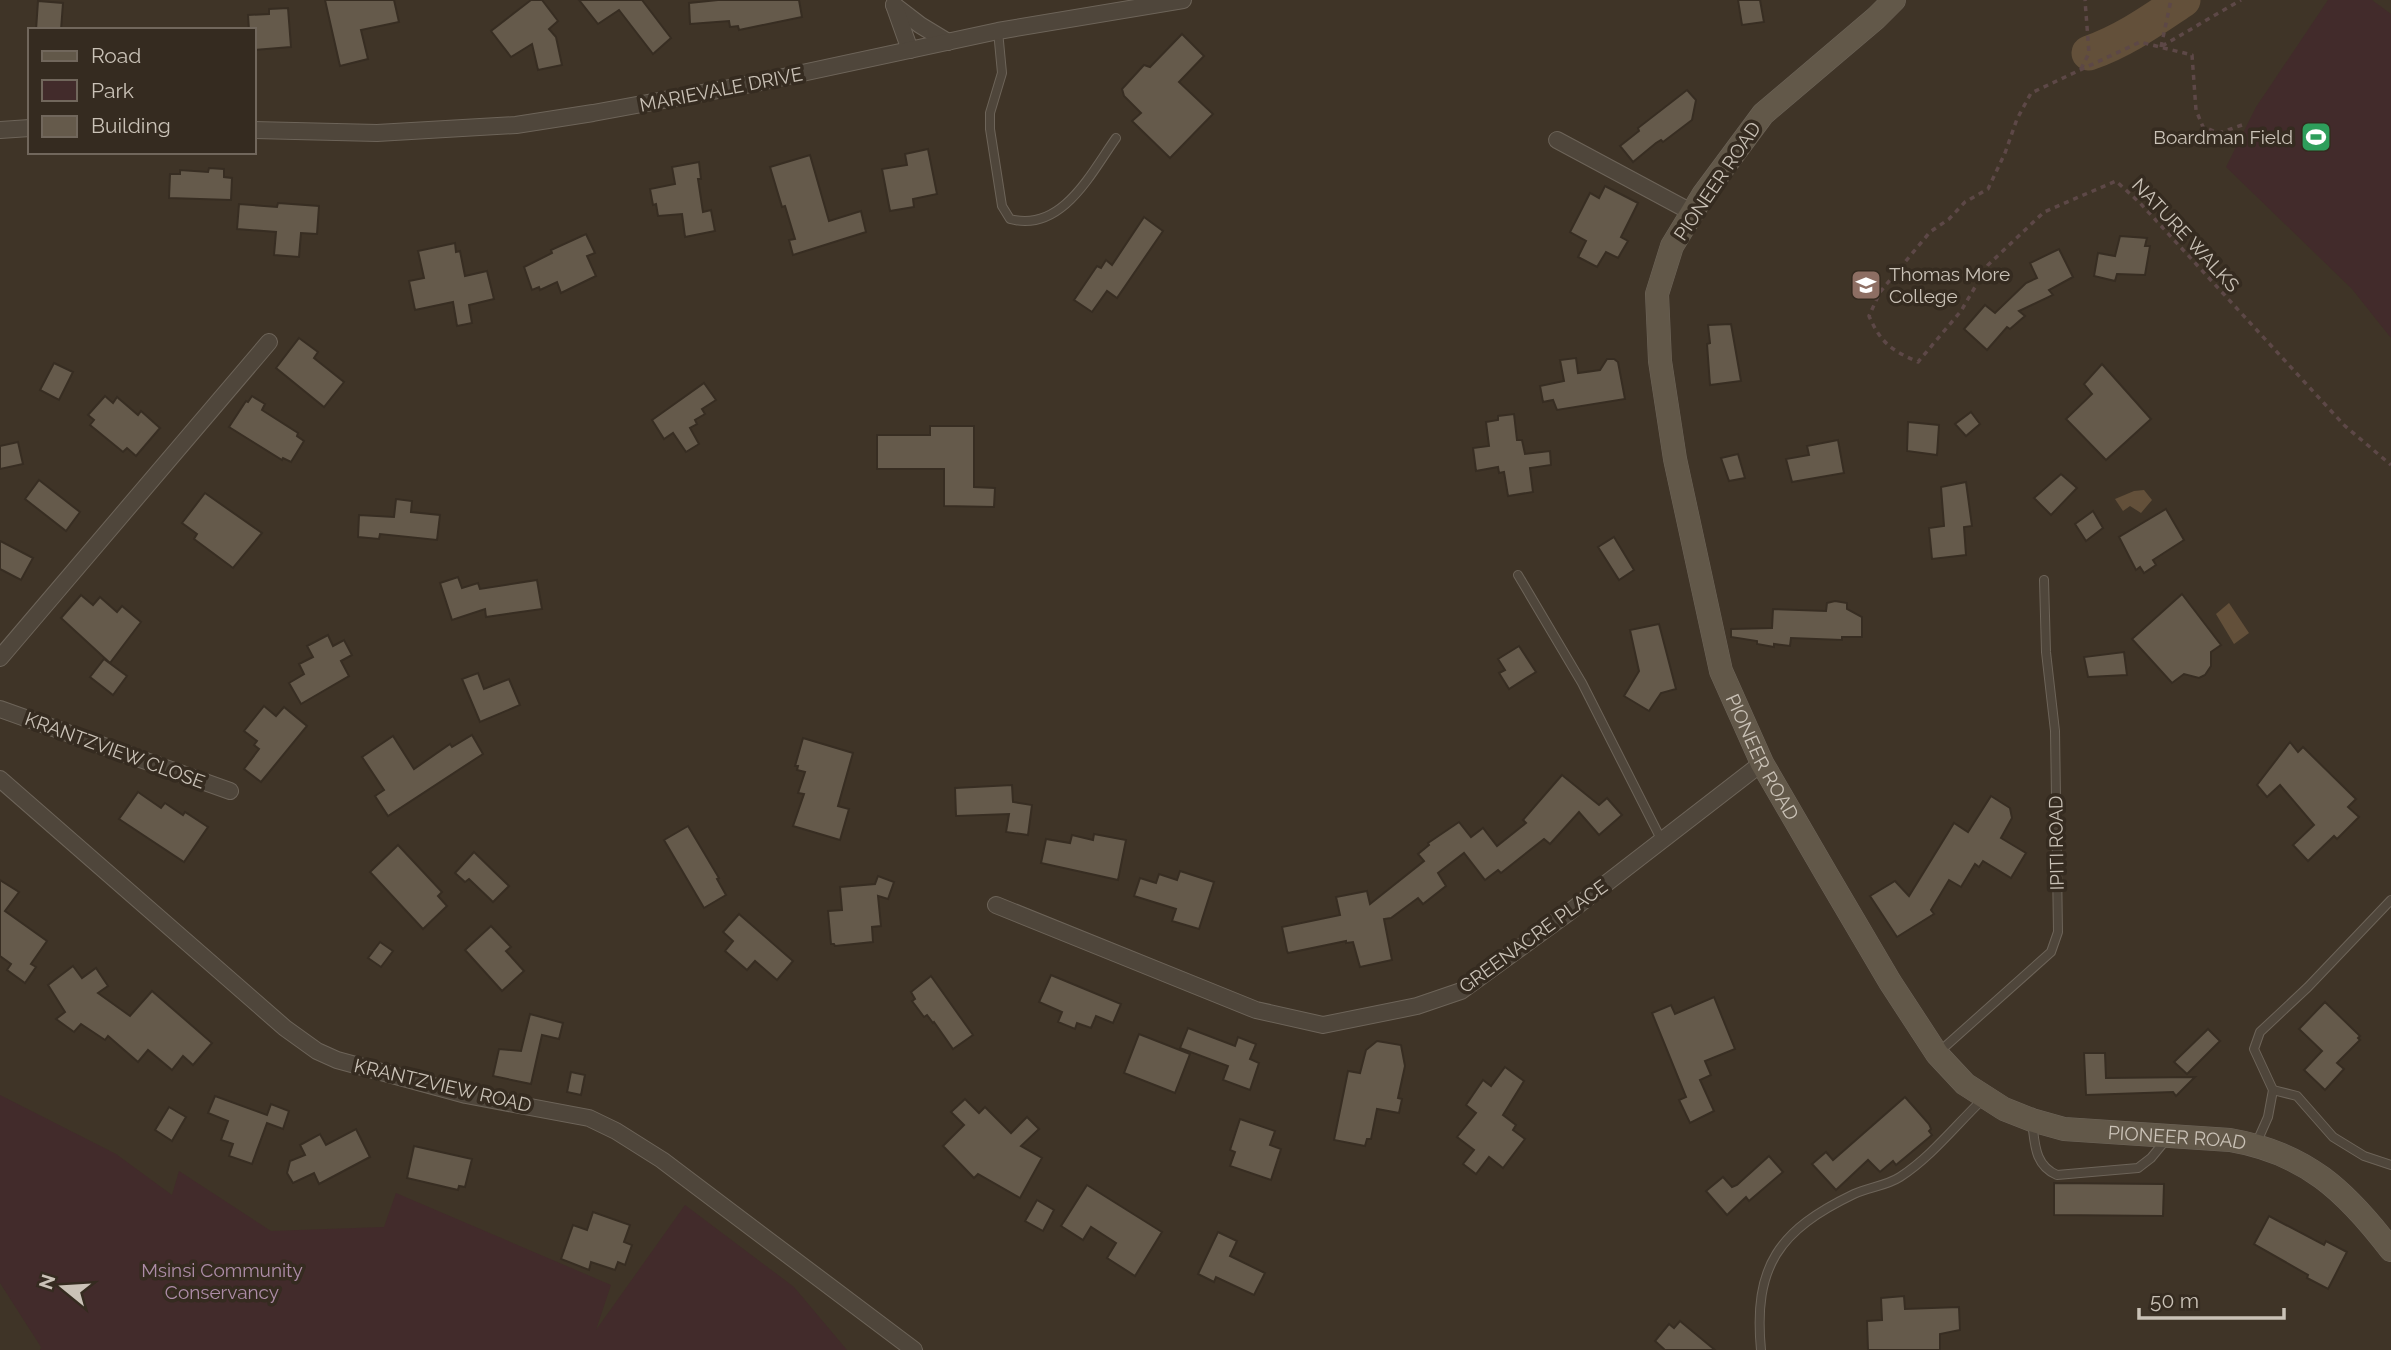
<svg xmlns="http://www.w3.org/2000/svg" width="2391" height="1350" viewBox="0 0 2391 1350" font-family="Raleway,sans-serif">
	<rect width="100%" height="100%" fill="#3f3427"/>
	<!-- green -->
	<g fill="#422b2b">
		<path d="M2328 0H2372L2391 14V338L2352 289 2226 167 2256 107Z"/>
		<path d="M0 1095 116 1154 172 1195 179 1171 271 1231 384 1227 396 1193 611 1285 596 1330 685 1205 794 1287 847 1350H40L41 1347 0 1283Z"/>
	</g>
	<!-- water -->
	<g fill="#63503a">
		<path d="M2144 490 2152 500 2141 513 2130 506 2123 511 2115 499 2134 491Z"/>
		<path d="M2229 603 2249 633 2234 644 2216 614Z"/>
	</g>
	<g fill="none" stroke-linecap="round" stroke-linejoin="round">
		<!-- river -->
		<path stroke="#63503a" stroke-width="35" d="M2089 53C2124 41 2153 20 2183 0"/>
	</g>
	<!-- building -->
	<g fill="#655a4b" stroke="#372d22" stroke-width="2">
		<path d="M325 0H394L399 22 361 30 368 59 340 66Z"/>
		<path d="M531 0H542L558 21 549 29 556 37 562 65 538 70 532 44 511 57 491 31Z"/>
		<path d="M579 0H642L671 38 653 54 619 10 598 24Z"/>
		<path d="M718 0H799L802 17 739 30 738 26 730 27 729 21 690 24 689 3Z"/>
		<path d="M1738 0H1760L1764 22 1742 25Z"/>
		<path d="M38 1 63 3 61 30H36Z"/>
		<path d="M288 8 291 47 254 50V30H249L248 15 269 14V9Z"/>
		<path d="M1182 34 1204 56 1179 82 1213 114 1170 158 1132 121 1141 113 1124 96 1122 89 1144 65 1150 67Z"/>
		<path d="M1687 90 1696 100 1692 120 1663 142 1661 140 1656 143 1633 162 1620 146 1639 131 1638 128Z"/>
		<path d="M928 149 937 194 913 199 914 207 890 211 882 169 907 165 905 154Z"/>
		<path d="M810 155 829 221 861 211 866 232 793 255 789 240 795 239 785 206 782 207 770 167Z"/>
		<path d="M699 162 701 179H698L703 212 711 210 715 231 685 237 682 214 658 216 656 204 653 205 650 189 675 184 672 167Z"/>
		<path d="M209 168 224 169V177L232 178 231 200 169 198 170 174H180V170L208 172Z"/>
		<path d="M1605 186 1638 203 1621 237 1628 241 1618 258 1606 252 1597 267 1578 257 1586 241 1570 232 1590 193 1599 198Z"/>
		<path d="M278 203 319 206 317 234 301 233 299 257 274 255 276 232 237 229 239 204 277 207Z"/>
		<path d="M1144 217 1163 231 1117 298 1107 291 1092 312 1074 300 1097 266 1101 268 1106 260 1112 265Z"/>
		<path d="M586 234 595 253 587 256 596 276 561 293 557 282 540 290 539 287 532 290 524 267 552 253 551 250Z"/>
		<path d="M2120 236 2147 238 2145 246H2150L2145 275 2117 274 2115 281 2094 276 2098 253 2115 256Z"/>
		<path d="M455 243 456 252 460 251 465 276 487 271 494 299 469 305 472 323 457 326 453 302 415 310 409 281 424 278 418 251Z"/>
		<path d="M2059 249 2073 277 2049 290 2053 295 2019 311 2025 316 2010 329 2007 327 1987 350 1964 329 1985 305 1995 313 2026 283 2037 278 2030 263Z"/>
		<path d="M1731 324 1741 381 1710 385 1707 344 1710 343 1708 325Z"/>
		<path d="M299 338 318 352 314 358 344 382 324 407 276 368Z"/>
		<path d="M1576 358 1578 373 1600 370 1607 359H1614L1618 362 1625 399 1557 410 1553 400 1543 402 1540 386 1564 381 1560 360Z"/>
		<path d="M54 363 73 372 59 400 40 390Z"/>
		<path d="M2102 364 2151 419 2106 460 2066 419 2092 394 2084 384Z"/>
		<path d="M704 383 716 400 702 409 705 414 695 420 697 424 690 428 699 444 686 452 673 433 664 439 652 420Z"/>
		<path d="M105 396 113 403 117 397 138 415 141 411 160 428 136 456 127 448 123 452 90 425 94 420 88 415Z"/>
		<path d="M252 396 265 404 262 410 298 433 297 436 304 441 291 462 283 458 282 460 229 427 246 401 248 402Z"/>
		<path d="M1971 412 1980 424 1966 436 1955 424Z"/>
		<path d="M1514 414 1517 440H1522L1525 454 1550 451 1551 465 1530 468 1533 492 1508 496 1504 472 1499 473 1498 467 1476 471 1473 448 1489 446 1486 422 1498 420V416Z"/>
		<path d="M1908 422 1939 425 1937 455 1907 451Z"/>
		<path d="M930 426H974V487L995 488 994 507 944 506V469H877V435H930Z"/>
		<path d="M1838 440 1844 473 1792 482 1786 459 1809 455 1807 446Z"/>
		<path d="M18 442 23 464 0 469V446Z"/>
		<path d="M1738 454 1745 478 1729 481 1721 458Z"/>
		<path d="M2061 474 2077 488 2051 515 2034 498Z"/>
		<path d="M39 480 80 512 66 531 25 499Z"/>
		<path d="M1966 482 1972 526 1964 527 1966 555 1932 559 1929 528 1944 526 1941 487Z"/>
		<path d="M205 493 262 533 233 568 194 539 197 534 182 523Z"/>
		<path d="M396 499 412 501 411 512 440 515 437 540 380 534 379 539 358 537 359 515 394 517Z"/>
		<path d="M2166 509 2184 540 2153 560 2156 565 2144 573 2140 567 2136 570 2119 537Z"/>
		<path d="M2093 511 2103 528 2086 541 2075 524Z"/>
		<path d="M1614 537 1634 570 1619 580 1598 547Z"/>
		<path d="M0 541 33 558 21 580 0 569Z"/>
		<path d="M458 577 462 588 478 583 480 589 537 580 542 609 486 617 485 609 452 620 440 583Z"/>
		<path d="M2182 594 2221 645 2211 652V666L2205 675 2199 678 2184 674 2172 683 2132 639Z"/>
		<path d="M81 595 93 605 100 597 117 612 122 606 141 622 110 663 61 618Z"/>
		<path d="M1835 601 1847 603V609L1862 617V637H1842V640L1791 638 1790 646 1774 644V647L1757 644V641L1731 637V629L1772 628 1773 609 1826 611 1827 603Z"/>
		<path d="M1659 624 1676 689 1661 693 1649 711 1624 696 1639 671 1630 630Z"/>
		<path d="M328 635 333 646 344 640 352 655 341 661 349 676 301 704 289 683 304 674 299 664 313 657 307 646Z"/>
		<path d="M1519 646 1536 672 1509 689 1499 673 1505 670 1498 659Z"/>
		<path d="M2124 652 2127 675 2088 677 2084 657Z"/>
		<path d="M104 659 127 676 113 695 90 677Z"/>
		<path d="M478 673 484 689 509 679 520 705 480 722 462 679Z"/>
		<path d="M264 706 276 716 284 707 307 726 261 782 244 769 259 749 254 745 257 741 244 731Z"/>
		<path d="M472 735 483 754 388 816 375 796 384 790 362 757 393 736 414 769 450 744 452 747Z"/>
		<path d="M803 738 853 753 838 806 849 809 840 840 793 826 804 794 798 793 805 772 797 770 798 766H795Z"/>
		<path d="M2290 742 2298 752 2303 747 2356 799 2348 807 2359 817 2337 839 2334 836 2308 861 2293 845 2314 825 2280 785 2267 797 2257 785Z"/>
		<path d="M1562 775 1599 805 1607 798 1622 815 1599 835 1579 812 1550 844 1544 839 1501 873 1498 870 1485 880 1464 853 1438 873 1446 886 1423 904 1418 898 1391 918 1384 919 1392 960 1360 967 1353 942 1346 943V941L1288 953 1287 951 1282 927 1340 915 1336 897 1367 891 1370 904 1424 861 1418 854 1429 845 1428 843 1459 822 1471 837 1483 828 1497 846 1526 823 1523 820Z"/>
		<path d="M1012 785 1013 802 1032 805 1028 835 1006 832 1009 814 956 816 955 788Z"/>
		<path d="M138 792 161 808 165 803 183 815 185 812 208 827 184 862 119 819Z"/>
		<path d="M1991 796 2010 808 2012 818 2001 838 2026 853 2011 878 1983 861 1979 867 1975 864 1961 887 1949 880 1931 910 1934 914 1897 937 1870 896 1895 881 1909 896 1954 823 1968 832Z"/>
		<path d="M688 826 719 878 717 879 726 895 704 908 664 840Z"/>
		<path d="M1094 834 1126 840 1118 880 1041 863 1046 839 1070 843 1072 835 1093 840Z"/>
		<path d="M398 845 442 892 438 896 447 906 423 929 370 872Z"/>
		<path d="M474 852 509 886 493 902 469 879 465 882 455 873Z"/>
		<path d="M1180 871 1214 882 1199 929 1172 921 1176 909 1134 896 1140 878 1156 883 1159 874 1177 880Z"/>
		<path d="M878 876 894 882 888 899 878 896 881 926 872 927 873 942 835 946 834 944H831L828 911 842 910 840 887 875 884Z"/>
		<path d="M0 880 19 892 5 911 47 941 31 964 36 967 25 983 7 970 11 964 0 956Z"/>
		<path d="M739 914 793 961 777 980 755 961 747 970 725 951 733 941 723 932Z"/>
		<path d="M491 926 511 947 506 951 524 971 502 991 465 950Z"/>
		<path d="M380 942 393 951 381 967 368 958Z"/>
		<path d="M73 966 82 978 96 968 108 986 98 993 130 1016 152 991 212 1043 193 1065 183 1056 172 1070 148 1050 138 1062 108 1036 105 1040 81 1024 74 1032 56 1019 65 1012 48 985Z"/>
		<path d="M1051 975 1121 1004 1113 1023 1096 1016 1091 1028 1077 1023 1075 1029 1058 1022 1062 1012 1039 1002Z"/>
		<path d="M931 976 973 1035 953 1049 934 1022 933 1023 927 1015 924 1017 912 1001 915 999 911 992Z"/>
		<path d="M1714 997 1735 1049 1705 1061 1711 1075 1700 1080 1714 1111 1690 1123 1679 1100 1686 1097 1652 1013 1671 1005 1675 1014Z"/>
		<path d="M2325 1002 2360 1036 2358 1038 2360 1040 2337 1063 2344 1069 2325 1090 2304 1070 2322 1051 2299 1029Z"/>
		<path d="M530 1014 563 1023 559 1039 542 1035 531 1084 493 1076 499 1049 521 1051Z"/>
		<path d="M1188 1028 1235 1046 1238 1037 1256 1044 1250 1059 1259 1063 1250 1090 1223 1080 1228 1066 1180 1048Z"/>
		<path d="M2208 1029 2220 1041 2187 1074 2174 1062Z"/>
		<path d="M1139 1034 1190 1054 1175 1093 1124 1073Z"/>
		<path d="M1377 1041 1401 1045 1405 1066 1398 1098 1402 1099 1399 1113 1377 1109 1371 1139H1367L1365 1146 1334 1140 1348 1071 1360 1073 1366 1050Z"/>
		<path d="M2084 1053H2105L2106 1078 2195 1077 2176 1096 2173 1092 2086 1095Z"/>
		<path d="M1505 1067 1524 1081 1503 1115 1516 1125 1513 1130 1525 1139 1503 1168 1489 1157 1476 1174 1463 1164 1474 1150 1457 1137 1476 1113 1466 1105 1483 1080 1491 1086Z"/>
		<path d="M571 1072 585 1075 581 1095 567 1092Z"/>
		<path d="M215 1096 267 1115 271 1104 289 1111 283 1129 267 1123 252 1164 229 1156 233 1144 221 1140 228 1121 208 1113Z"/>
		<path d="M1905 1097 1929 1124 1931 1129 1929 1131 1932 1135 1896 1165 1893 1161 1880 1172 1868 1160 1836 1190 1812 1164 1826 1152 1833 1160Z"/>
		<path d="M965 1099 979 1113 985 1107 1011 1133 1027 1117 1039 1129 1021 1146 1042 1158 1020 1198 978 1174 974 1178 943 1146 964 1125 951 1112Z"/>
		<path d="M169 1107 186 1117 172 1141 155 1130Z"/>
		<path d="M1240 1119 1275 1131 1270 1145 1281 1149 1271 1180 1230 1166 1235 1152 1230 1150Z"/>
		<path d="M356 1129 370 1157 319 1184 314 1173 293 1183 287 1173 290 1161 305 1155 300 1145 320 1134 326 1145Z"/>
		<path d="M414 1146 472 1159 465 1187 459 1186 458 1190 407 1178Z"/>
		<path d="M1769 1156 1783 1172 1749 1201 1746 1197 1727 1215 1706 1191 1723 1177 1732 1187 1737 1185Z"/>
		<path d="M2054 1183 2164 1184 2163 1216 2054 1215Z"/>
		<path d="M1087 1185 1162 1232 1135 1276 1107 1258 1116 1243 1091 1227 1083 1240 1061 1226Z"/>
		<path d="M1037 1200 1054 1210 1043 1231 1025 1221Z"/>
		<path d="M593 1212 630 1225 624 1242 632 1245 625 1265 618 1262 615 1270 591 1262 589 1270 561 1259 573 1225 587 1230Z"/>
		<path d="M2269 1216 2324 1245 2326 1241 2347 1252 2328 1289 2307 1278 2308 1275 2254 1244Z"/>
		<path d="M1218 1232 1237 1241 1230 1256 1265 1273 1254 1295 1216 1277 1214 1282 1198 1274Z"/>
		<path d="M1904 1296 1905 1309 1959 1307 1960 1330 1940 1334V1350H1868L1867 1321 1882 1320 1881 1298Z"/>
		<path d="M1680 1321 1715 1350H1665L1655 1341 1669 1324 1674 1328Z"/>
	</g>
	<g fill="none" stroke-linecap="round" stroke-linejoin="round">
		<!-- lane casing -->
		<g stroke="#6d6459" stroke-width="10">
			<g id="lane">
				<path d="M998 31 1002 73 990 113V129L1002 206 1010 219C1062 233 1091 173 1116 138"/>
				<path d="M1518 575 1582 683 1662 841"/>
				<path d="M1939 1052 2051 952 2058 932 2055 731 2046 652 2044 580"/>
				<path d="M2273 1090 2297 1096 2333 1137 2364 1156 2391 1165"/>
				<path d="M2032 1122C2035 1143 2034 1165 2057 1175L2138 1168 2151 1158 2165 1141"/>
				<path d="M2256 1144 2268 1117 2273 1090 2254 1049 2260 1032 2308 987 2391 900"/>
				<path d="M1761 1350C1753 1266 1779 1230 1854 1194 1869 1187 1886 1186 1900 1177 1931 1157 1956 1125 1982 1100"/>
			</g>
		</g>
		<!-- street casing -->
		<g stroke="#6d6459" stroke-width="18">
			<g id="street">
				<path d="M894 5 920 25 948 42"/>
				<path d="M894 5 910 50"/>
				<path d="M0 130 30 128"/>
				<path d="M254 130 377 133 516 125 593 113 751 84 998 31 1183 0"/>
				<path d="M1557 140 1693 213"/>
				<path d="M0 658 269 342"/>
				<path d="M0 709 230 791"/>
				<path d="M0 779 285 1028 317 1051 337 1060 466 1095 589 1118 616 1131 662 1160 914 1350"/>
				<path d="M996 905 1256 1010 1323 1025 1417 1006 1461 991 1568 913 1762 763"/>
			</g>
		</g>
		<!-- secondary casing -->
		<g stroke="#6d6459" stroke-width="24">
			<g id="secondary">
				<path id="s1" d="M1894 0 1876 18 1763 114 1703 195 1672 246 1657 294 1660 361 1675 459 1721 671 1762 763 1827 875 1890 982 1937 1054 1965 1084 2004 1109 2032 1120 2064 1129 2230 1140C2306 1153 2346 1191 2391 1250"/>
			</g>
		</g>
		<!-- path -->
		<g stroke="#5d4847" stroke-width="3.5" stroke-dasharray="5 5" stroke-linecap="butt">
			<path d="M2162 46 2241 0"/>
			<path d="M2161 47 2171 0"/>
			<path d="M2081 69 2089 53 2085 0"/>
			<path d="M2242 125 2219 133 2203 127 2196 110 2192 55 2140 42 2031 93 2017 119 2005 153 1988 189 1965 202 1949 219 1930 232 1880 292 1869 316C1881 343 1891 350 1918 362L1961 311 1988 265 2044 212 2116 181 2140 203 2344 425 2391 465"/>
		</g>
		<!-- lane -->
		<use href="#lane" stroke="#4f463b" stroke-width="8"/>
		<!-- street -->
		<use href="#street" stroke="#4f463b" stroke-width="16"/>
		<!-- secondary -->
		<use href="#secondary" stroke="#625849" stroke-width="23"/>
	</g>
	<!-- icons -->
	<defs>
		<g id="stadium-square" transform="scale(1.575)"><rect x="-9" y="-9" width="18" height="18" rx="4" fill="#2e9e5b" stroke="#352b20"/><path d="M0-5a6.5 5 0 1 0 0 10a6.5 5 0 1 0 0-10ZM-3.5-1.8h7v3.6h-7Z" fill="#fff"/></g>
		<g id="school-square" transform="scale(1.575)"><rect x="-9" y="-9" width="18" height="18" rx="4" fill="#8d6e63" stroke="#352b20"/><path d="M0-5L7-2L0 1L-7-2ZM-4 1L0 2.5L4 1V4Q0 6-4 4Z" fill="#fff"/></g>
	</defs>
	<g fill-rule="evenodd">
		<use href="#stadium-square" x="2316" y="137"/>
		<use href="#school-square" x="1866" y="285"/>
	</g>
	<g text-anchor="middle" stroke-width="7" stroke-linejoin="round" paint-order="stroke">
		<!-- street labels -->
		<g font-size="19" fill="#cac2b7" stroke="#352b20">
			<text transform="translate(721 89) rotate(-11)" y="7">MARIEVALE DRIVE</text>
			<text transform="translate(1717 181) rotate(-56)" y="7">PIONEER ROAD</text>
			<text transform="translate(2186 235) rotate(47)" y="7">NATURE WALKS</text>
			<text transform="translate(115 750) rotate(20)" y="7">KRANTZVIEW CLOSE</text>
			<text dy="7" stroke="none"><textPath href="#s1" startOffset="863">PIONEER ROAD</textPath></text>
			<text transform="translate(2056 843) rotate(-91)" y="7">IPITI ROAD</text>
			<text transform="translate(1533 936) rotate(-36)" y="7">GREENACRE PLACE</text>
			<text transform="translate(443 1085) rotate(13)" y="7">KRANTZVIEW ROAD</text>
			<text dy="7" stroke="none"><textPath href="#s1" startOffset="1472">PIONEER ROAD</textPath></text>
		</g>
		<!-- poi labels -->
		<g font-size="19" fill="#cac2b7" stroke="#352b20" text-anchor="end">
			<text x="2293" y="144">Boardman Field</text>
			<text x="1889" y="281" text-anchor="start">Thomas More<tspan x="1889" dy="22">College</tspan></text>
		</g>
		<!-- park labels -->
		<g font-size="19" fill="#ae8da8" stroke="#352b20">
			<text x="222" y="1277">Msinsi Community<tspan x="222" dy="22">Conservancy</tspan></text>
		</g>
	</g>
	<!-- legend -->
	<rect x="28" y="28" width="228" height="126" fill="#352b20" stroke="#71675c" stroke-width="2"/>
	<rect x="42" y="51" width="35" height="10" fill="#625849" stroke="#71675c" stroke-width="2"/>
	<text x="91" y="63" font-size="21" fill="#cac2b7">Road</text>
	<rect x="42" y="80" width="35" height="21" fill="#422b2b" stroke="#71675c" stroke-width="2"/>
	<text x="91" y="98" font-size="21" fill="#cac2b7">Park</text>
	<rect x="42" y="116" width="35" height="21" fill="#655a4b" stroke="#71675c" stroke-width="2"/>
	<text x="91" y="133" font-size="21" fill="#cac2b7">Building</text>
	<!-- north arrow -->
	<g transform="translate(63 1287) rotate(288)" stroke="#352b20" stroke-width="5" paint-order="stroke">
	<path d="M0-5L12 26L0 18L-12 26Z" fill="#cac2b7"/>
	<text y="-10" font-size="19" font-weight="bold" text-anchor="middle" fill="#cac2b7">N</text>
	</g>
	<!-- scale -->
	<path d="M2139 1308v10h145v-10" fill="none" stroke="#cac2b7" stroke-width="3.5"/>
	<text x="2150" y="1308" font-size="21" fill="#cac2b7" stroke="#352b20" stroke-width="5" paint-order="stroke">50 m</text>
</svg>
